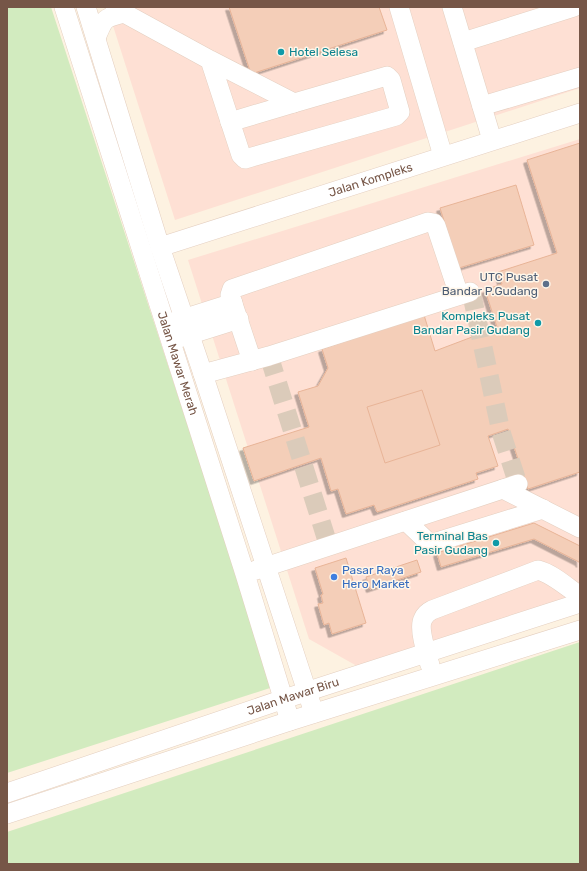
<svg xmlns="http://www.w3.org/2000/svg" width="587" height="871" viewBox="0 0 587 871" font-family="Rubik,sans-serif">
<style>
.commercial{fill:#fee0d4}
.green{fill:#d2ebbf}
.building{fill:#f4ceb8;stroke:#e8b497;filter:url(#shadow)}
.lines{fill:none;stroke-linecap:round;stroke-linejoin:round}
.minor-tunnel{stroke:#dbcbba;stroke-width:19;stroke-dasharray:19 10;stroke-linecap:butt}
.minor-casing{stroke:#e4cfc0;stroke-width:20}
.minor{stroke:#fff;stroke-width:19}
.culture-dot{fill:#0f9aa8;stroke:#fff6e9;stroke-width:1.5}
.service-dot{fill:#5c6f8a;stroke:#fff6e9;stroke-width:1.5}
.shop-dot{fill:#3f7fe0;stroke:#fff6e9;stroke-width:1.5}
.labels{text-anchor:middle;stroke-width:3;stroke-linejoin:round;paint-order:stroke}
.culture-label{font-size:12px;fill:#0d838f;stroke:#fff6e9;text-anchor:end}
.street-label{font-size:12px;fill:#765647;stroke:#fff6e9}
.service-label{font-size:12px;fill:#4e5e75;stroke:#fff6e9;text-anchor:end}
.shop-label{font-size:12px;fill:#366cbe;stroke:#fff6e9;text-anchor:start}
</style>
<defs>
<filter id="shadow"><feDropShadow dx="-3.5" dy="3.5" stdDeviation="0" flood-color="#0004"/></filter>
</defs>
<rect width="100%" height="100%" fill="#fdf2e1"/>
<path class="commercial" d="M107 7H580V88L175 220Z
M580 139V597L357 666 309 639 188 260Z"/>
<path class="green" d="M7 7H51L273 687 7 773Z
M580 642V864H7V832Z"/>
<path class="building" d="M229 7H379L387 30 251 74Z
M580 143V472L528 489 508 429 488 436 498 466 476 473 478 479 377 512 374 505 346 514 338 489 331 491 321 458 254 481 243 448 309 427 298 392 318 386 328 368 322 349 424 315 435 351 480 334 498 330 485 290 502 284 498 272 557 253 527 160Z
M516 185 534 245 459 268 440 208Z
M422 390 440 445 385 463 367 407Z
M534 523 580 546V564L579 562 534 539 441 567 437 553Z
M346 558 366 623 332 634 329 623 324 625 318 604 323 603 321 595 323 594 315 568Z
M417 560 421 572 370 589 366 577Z"/>
<g class="lines">
<path class="minor-tunnel" d="M471 291 501 432 518 484
M269 356 329 547"/>
<g class="minor-casing">
<g id="minor">
<path id="s1" d="M64 7 245 574 290 721"/>
<path d="M86 7 160 247 203 374 314 713"/>
<path d="M115 7 124 13 210 60 294 103 387 76 391 80 400 112 396 116 245 159 241 155 210 60"/>
<path d="M399 7 443 156"/>
<path d="M452 7 492 140"/>
<path d="M96 38C104 18 104 18 124 13"/>
<path d="M463 42 574 7"/>
<path d="M482 106 580 77"/>
<path d="M230 122 294 103"/>
<path id="s2" d="M160 247 580 113"/>
<path d="M173 322 233 303"/>
<path d="M179 338 239 319"/>
<path d="M252 361 230 295 232 289 428 222 434 223 436 226 459 295"/>
<path d="M203 374 269 356 470 292"/>
<path d="M503 489 580 528"/>
<path d="M406 521 430 544 543 509"/>
<path d="M256 570 518 484"/>
<path d="M430 665C427 655 418 628 423 619 425 614 428 612 432 610L538 570C553 574 567 587 580 596"/>
<path id="s3" d="M7 793 284 699 580 603"/>
<path d="M7 814 290 721 580 630"/>
</g>
</g>
<use href="#minor" class="minor"/>
</g>
<g class="culture-dot">
<circle cx="281" cy="52" r="4"/>
<circle cx="538" cy="323" r="4"/>
<circle cx="496" cy="543" r="4"/>
</g>
<circle class="service-dot" cx="546" cy="284" r="4"/>
<circle class="shop-dot" cx="334" cy="577" r="4"/>
<g class="labels">
<g class="culture-label">
<text x="289" y="56" text-anchor="start">Hotel Selesa</text>
<text x="530" y="320">Kompleks Pusat<tspan x="530" dy="14">Bandar Pasir Gudang</tspan></text>
<text x="488" y="540">Terminal Bas<tspan x="488" dy="14">Pasir Gudang</tspan></text>
</g>
<g class="street-label">
<text dy="4" stroke="none"><textPath href="#s2" startOffset="221">Jalan Kompleks</textPath></text>
<text dy="4" stroke="none"><textPath href="#s1" startOffset="374">Jalan Mawar Merah</textPath></text>
<text dy="4" stroke="none"><textPath href="#s3" startOffset="302">Jalan Mawar Biru</textPath></text>
</g>
<g class="service-label">
<text x="538" y="281">UTC Pusat<tspan x="538" dy="14">Bandar P.Gudang</tspan></text>
</g>
<g class="shop-label">
<text x="342" y="574">Pasar Raya<tspan x="342" dy="14">Hero Market</tspan></text>
</g>
</g>
<rect width="587" height="871" fill="none" stroke="#765647" stroke-width="16"/>
</svg>
